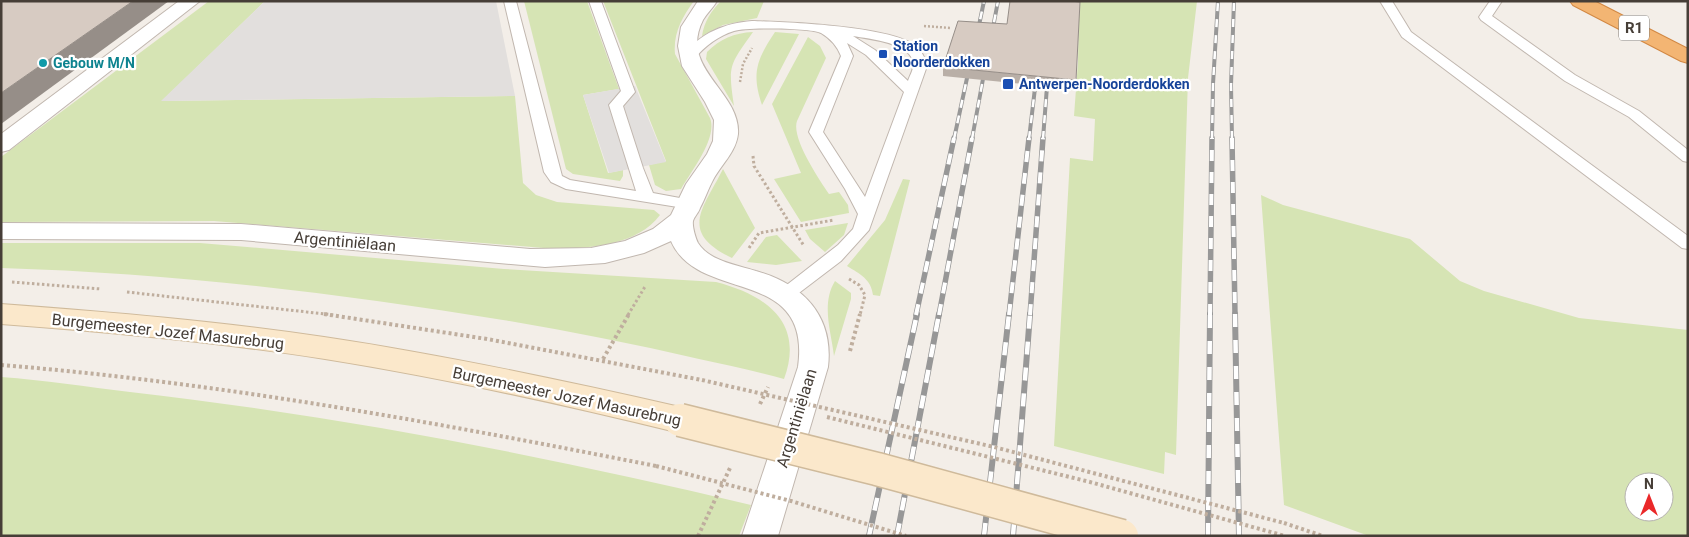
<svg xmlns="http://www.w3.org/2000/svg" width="1689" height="537" viewBox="0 0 1689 537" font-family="Roboto,sans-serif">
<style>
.green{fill:#d6e4b4;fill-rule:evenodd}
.parking{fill:#e2dfdd}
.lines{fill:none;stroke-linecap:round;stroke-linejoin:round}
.lane-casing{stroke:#c1b7af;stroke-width:2}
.street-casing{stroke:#c1b7af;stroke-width:2}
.secondary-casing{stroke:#cfba9b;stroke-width:2}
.highway-casing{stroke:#d28843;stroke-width:2}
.path-far2{stroke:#bfae9e;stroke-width:2.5;stroke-dasharray:2 2;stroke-linecap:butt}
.path-far1{stroke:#bfae9e;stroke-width:3;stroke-dasharray:2.5 2.5;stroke-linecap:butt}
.path{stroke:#bfae9e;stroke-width:4;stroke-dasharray:3 3;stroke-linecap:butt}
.lane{fill:#fff;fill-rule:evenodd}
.street{fill:#fff;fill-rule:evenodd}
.secondary{fill:#fbe8cb;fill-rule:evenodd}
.highway{fill:#f3b573;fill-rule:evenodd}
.rail-far2-casing{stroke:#979797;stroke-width:4}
.rail-far1-casing{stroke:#979797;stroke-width:5.5}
.rail-casing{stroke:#979797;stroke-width:6}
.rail-far2{stroke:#fff;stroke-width:2.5;stroke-dasharray:8;stroke-linecap:butt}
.rail-far1{stroke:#fff;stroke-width:4;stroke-dasharray:11;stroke-linecap:butt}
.rail{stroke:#fff;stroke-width:4.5;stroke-dasharray:13;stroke-linecap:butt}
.secondary-bridge-casing{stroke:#cfba9b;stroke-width:35;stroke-linecap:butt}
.path-bridge{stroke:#bfae9e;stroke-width:4;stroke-dasharray:3 3;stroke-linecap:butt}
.secondary-bridge{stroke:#fbe8cb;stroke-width:32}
.wall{fill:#b9afa7}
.shaded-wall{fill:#968e88}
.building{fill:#d7cbc2;stroke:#968e88}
.transit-dot{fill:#1a4fb4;stroke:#fff;stroke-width:2}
.culture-dot{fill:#0f9aa8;stroke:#fff;stroke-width:2}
.labels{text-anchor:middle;stroke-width:4.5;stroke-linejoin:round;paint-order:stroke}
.far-transit-label{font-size:14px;font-weight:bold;fill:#164399;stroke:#fff;text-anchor:start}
.far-culture-label{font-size:14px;font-weight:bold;fill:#0d838f;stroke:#fff;text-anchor:start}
.shield{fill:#fff;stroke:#7e7873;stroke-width:1}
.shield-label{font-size:15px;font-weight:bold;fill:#463e37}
.street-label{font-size:16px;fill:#463e37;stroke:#fff}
</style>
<rect width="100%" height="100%" fill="#f3eee8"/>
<path class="green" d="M209 1H265L162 101 515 96 523 183 536 195 557 202 654 210 660 215C638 245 591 248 556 249L214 221 1 222V157Z
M524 1H587L619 89 583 95 608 173 623 170V176L620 181 573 174 566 169Z
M603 1H694C682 17 673 34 675 54L710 118C718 138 691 171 681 189L666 191 655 185 649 165 666 161Z
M721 1H764L757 18 723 25 702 36C704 22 711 11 721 1Z
M1079 1H1197L1188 78 1176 455 1165 452 1164 474 1054 446 1070 158 1093 161 1095 119 1074 116 1078 62Z
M753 32C729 66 728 65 734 106L706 59 707 52C720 39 734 33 753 32Z
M775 32 799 34 762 105C751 73 757 59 775 32Z
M808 37 820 46 826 58 797 121C791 138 819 179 829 194L839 192 848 205 849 213 801 222 774 179 801 173 772 104Z
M723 169 755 228 732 258C678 232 703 209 723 169Z
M903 179 910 180 880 296 873 295C871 279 860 274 847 266L885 220Z
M1261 195 1283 205 1410 239 1460 281 1484 291 1579 318 1688 330V536H1369L1284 505ZM1634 482H1664V512H1634Z
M848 223 844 235 825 252 810 239 805 230Z
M777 235 802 261 776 265 747 262 766 237Z
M1 243H200L504 269 716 282C766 295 805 322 784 379 756 371 727 365 699 359 634 344 569 331 503 320 337 293 170 273 1 268Z
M835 281 851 293V299L834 356C831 331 821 304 835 281Z
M1 377C44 380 87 387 130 392 339 416 547 456 751 505L739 536H1Z"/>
<path class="parking" d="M265 1H496L515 96 161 101Z
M635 86 666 162 609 173 583 95Z"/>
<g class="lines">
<g class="lane-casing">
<path id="lane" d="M504 1H516L562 176 570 180 636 191 609 105 621 91 589 1H601L635 92 623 106 643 168 653 193 696 201 698 204 696 207 690 209 566 189 551 182 544 172Z
M1380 1H1392L1411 32 1688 236V249L1682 248 1402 37Z
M1490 1H1502L1492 16 1575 75 1639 111 1688 150V162L1683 161 1629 117 1565 81 1481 20 1479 17Z
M752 21C786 22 891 26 916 46 922 51 925 58 927 66L869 230 841 261 791 299 785 301 779 299 776 295 779 291 838 245 853 229 858 214 845 189 809 132 841 56C837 46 831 39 821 33 811 28 747 27 734 31 718 36 705 46 694 59H684L683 56C700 33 725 23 752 21ZM853 36C869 39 916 43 913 66 913 71 909 77 908 81L875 50ZM847 43 866 55 904 92 865 197 823 132 853 56Z"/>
</g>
<g class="street-casing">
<path id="street" d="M179 1H200L9 150 1 152V134Z
M698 1H717C713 8 707 13 703 20 678 69 741 91 738 134 736 152 721 165 713 180 708 189 705 199 700 208 699 212 694 217 693 221 692 227 696 239 698 243 709 261 737 265 756 271 803 284 834 316 828 367L778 536H742L798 367C812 265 698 304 671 241L644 253 605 263 545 267 241 240 1 239V223L241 224 530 249 591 248 625 241 653 229 671 215 686 184 707 154 713 141 714 120 705 102 682 66 678 46 681 27Z"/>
</g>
<g class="secondary-casing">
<path id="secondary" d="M1 304C109 312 217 321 324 337 444 355 562 380 680 407L692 411 696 420 692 429 680 433C562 404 444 378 325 359 217 342 109 332 1 324Z"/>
</g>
<g class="highway-casing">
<path id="highway" d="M1570 1H1594L1688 49V63L1681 61 1573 5Z"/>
</g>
<path class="path-far2" d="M924 26 951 28
M740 82 743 64 752 48"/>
<path class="path-far1" d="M753 156 754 166 804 246
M749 248 759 233 834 220
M849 279 859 285 865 295 860 315
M12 282 101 289
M127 292 334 315
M628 315 646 285"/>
<path class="path" d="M324 314 487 339 702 380
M850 351 860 314
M603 359 629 314
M1 365C223 383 438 423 656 466
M760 404 768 387
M1284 523 1323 536
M698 536 730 468"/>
<use href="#lane" class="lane"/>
<use href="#street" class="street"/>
<use href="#secondary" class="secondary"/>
<use href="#highway" class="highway"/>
<g class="rail-far2-casing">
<path id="rail-far2" d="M977 35 984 1
M991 38 998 1
M954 139 970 64
M972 139 985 68
M1029 139 1037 71
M1043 139 1048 73
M1212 139 1213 84 1218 1
M1232 139 1231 85 1234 1"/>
</g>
<g class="rail-far1-casing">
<path id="rail-far1" d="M1232 138 1235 315
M916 315 954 138
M939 315 972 138
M1009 315 1029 138
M1030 315 1043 138
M1210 315 1212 138"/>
</g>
<g class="rail-casing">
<path id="rail" d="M1235 314 1239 536
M869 536 917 314
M897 536 939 314
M984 536 1009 314
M1013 536 1030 314
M1208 536 1210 314"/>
</g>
<use href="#rail-far2" class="rail-far2"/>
<use href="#rail-far1" class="rail-far1"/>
<use href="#rail" class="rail"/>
<g class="secondary-bridge-casing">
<path id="secondary-bridge" d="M680 420 877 469 1122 536"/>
</g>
<path class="path-bridge" d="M702 380 994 447 1284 523
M827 417 1090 482 1285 536
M656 466 791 501 906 536"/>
<use href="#secondary-bridge" class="secondary-bridge"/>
</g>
<path class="wall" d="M943 67 1076 80 1075 89 943 76Z"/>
<path class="shaded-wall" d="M133 1H169L1 124V93Z"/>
<path class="building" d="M1 1H133L1 93Z
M1010 1H1070L1080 2 1076 80 943 67 958 21 1007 24Z"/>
<g class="transit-dot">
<rect x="878" y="49" width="10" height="10" rx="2.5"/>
<rect x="1002" y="78" width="12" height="12" rx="2.5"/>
</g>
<circle class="culture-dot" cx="43" cy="63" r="5"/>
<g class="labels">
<g class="far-transit-label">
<text x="893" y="51">Station<tspan x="893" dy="16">Noorderdokken</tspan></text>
<text x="1019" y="89">Antwerpen-Noorderdokken</text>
</g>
<g class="far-culture-label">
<text x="53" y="68">Gebouw M/N</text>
</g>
<rect class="shield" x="1619" y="15.5" width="30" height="25" rx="4"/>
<g class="shield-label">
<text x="1634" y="33">R1</text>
</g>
<g class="street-label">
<text transform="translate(345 241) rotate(5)" y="6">Argentiniëlaan</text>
<text transform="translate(168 331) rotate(6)" y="6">Burgemeester Jozef Masurebrug</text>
<text transform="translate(567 396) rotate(12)" y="6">Burgemeester Jozef Masurebrug</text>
<text transform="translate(796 418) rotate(-73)" y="6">Argentiniëlaan</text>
</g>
</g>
<rect width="1689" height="537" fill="none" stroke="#463e37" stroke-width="5"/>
<g transform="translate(1649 497)"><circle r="24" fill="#ffffff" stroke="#b5b2af"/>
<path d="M0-4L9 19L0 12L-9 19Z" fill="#ea2829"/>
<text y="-8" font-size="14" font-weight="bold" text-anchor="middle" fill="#463e37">N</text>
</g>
</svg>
